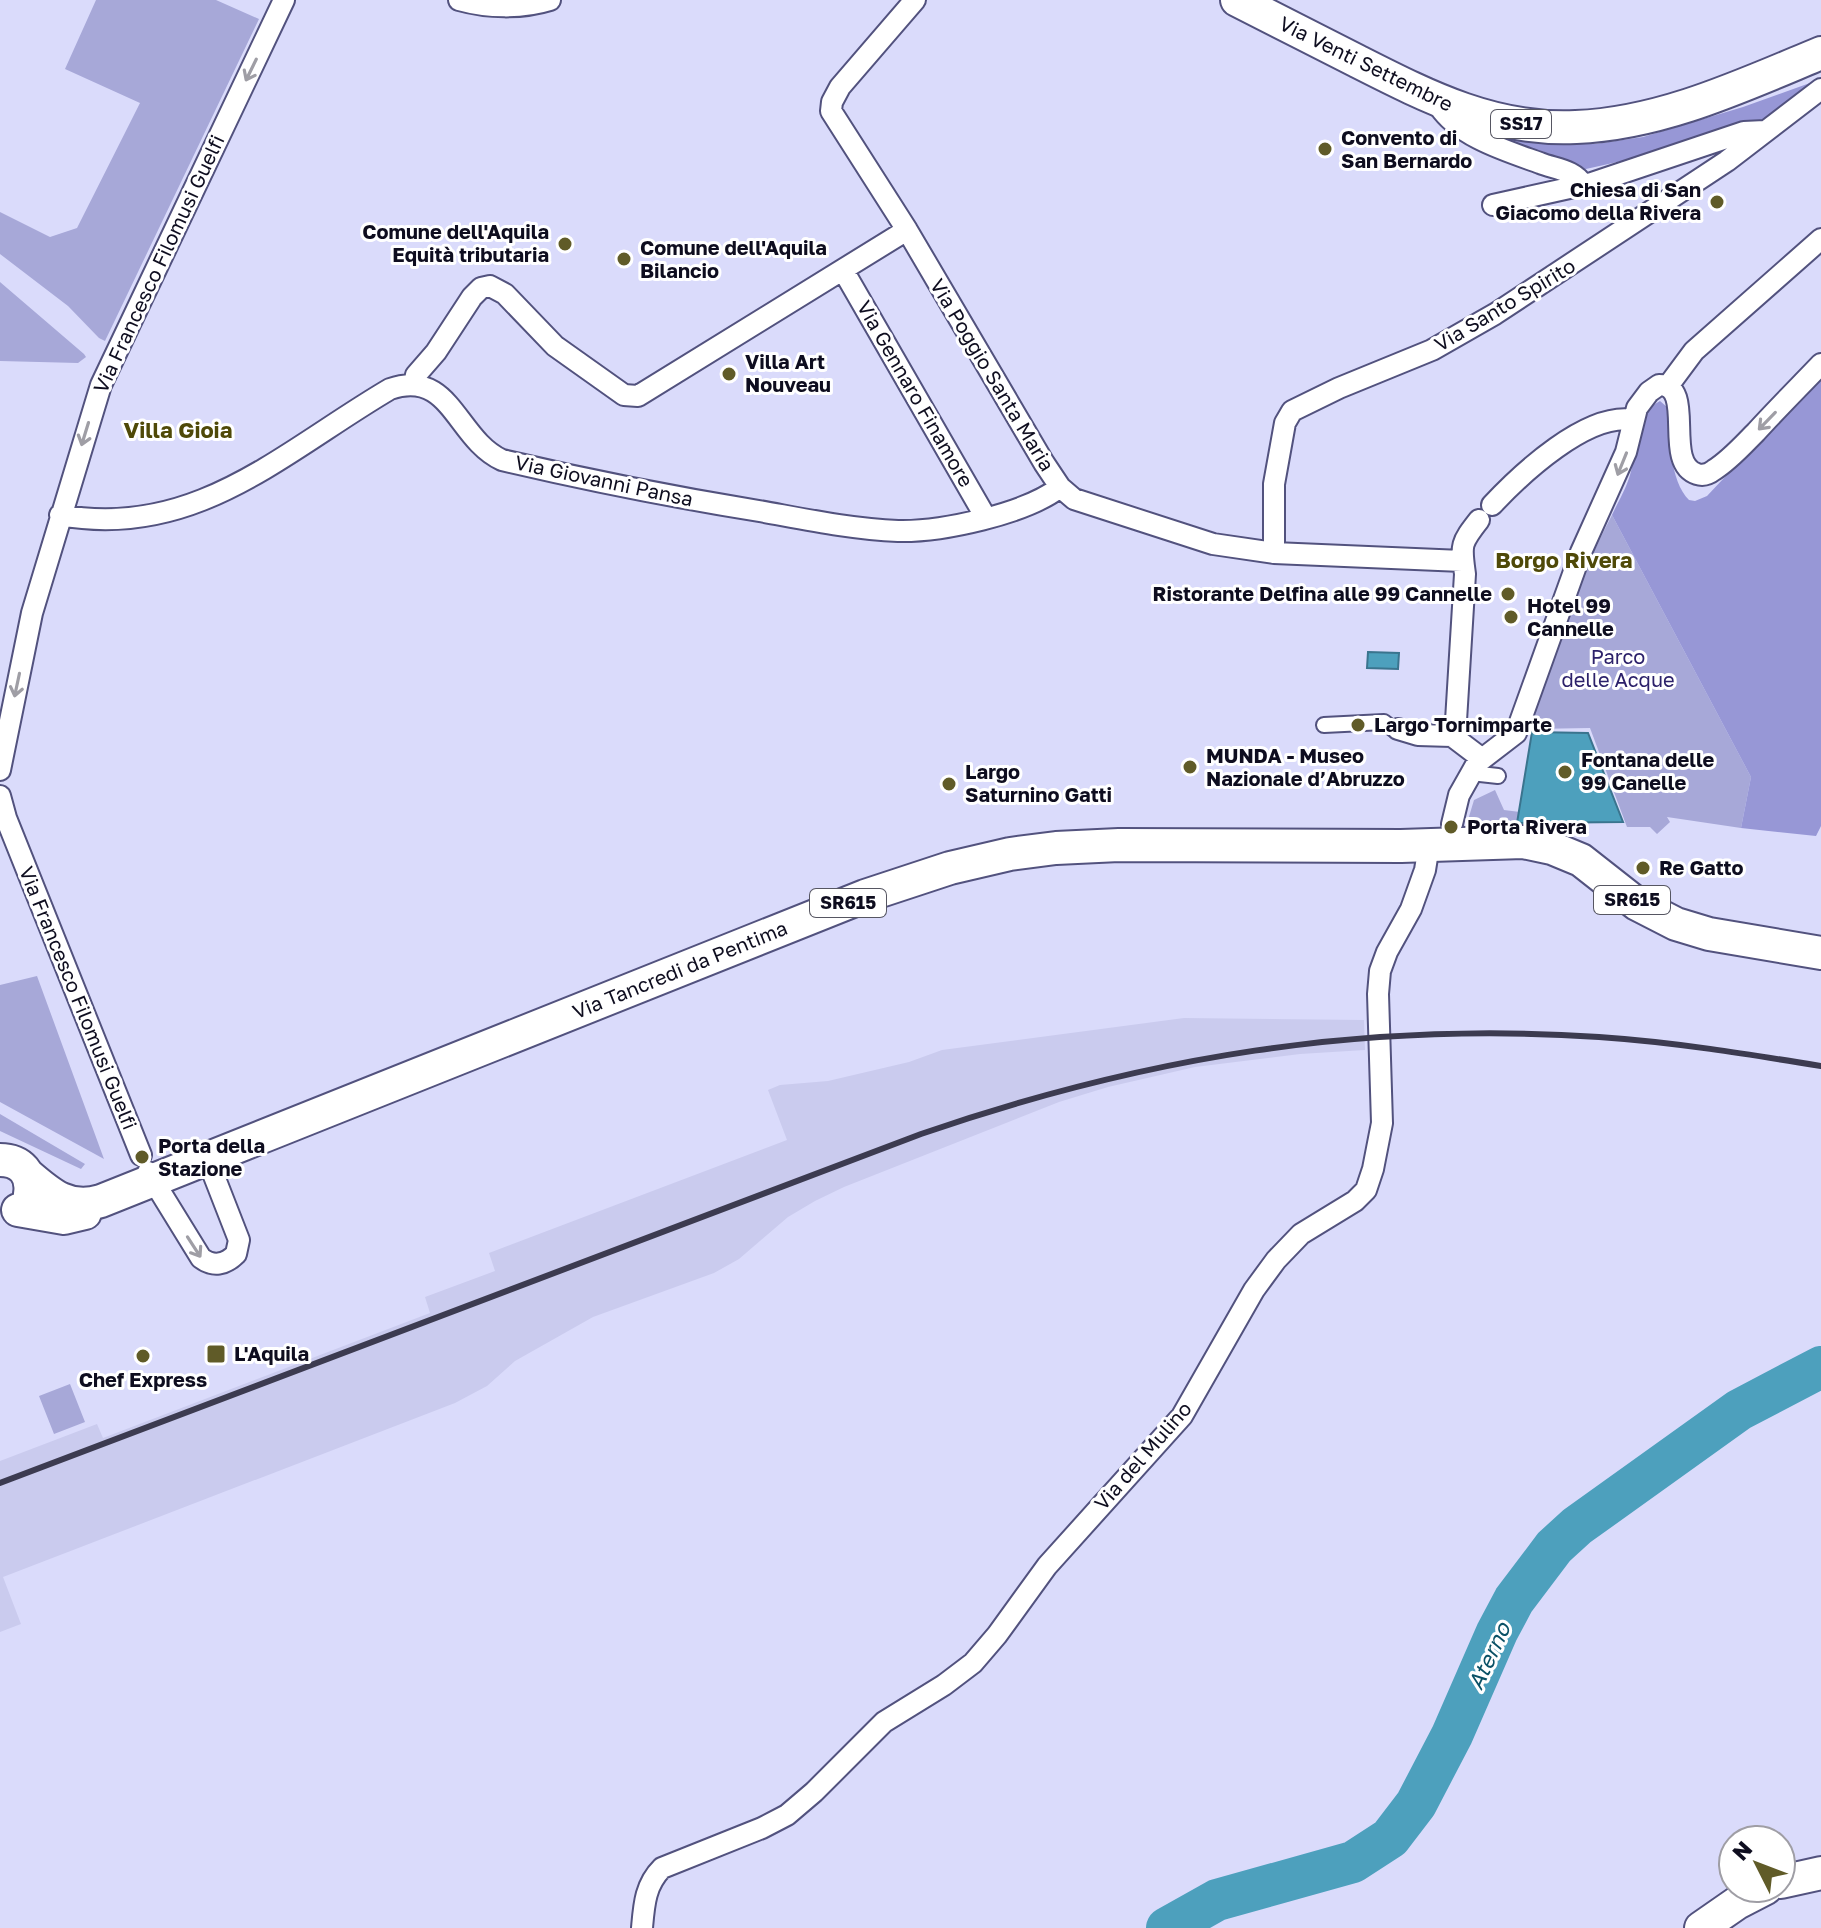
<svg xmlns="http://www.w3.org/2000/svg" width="1821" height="1928" viewBox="0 0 1821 1928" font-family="'Golos Text',sans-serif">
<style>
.built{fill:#cacbee}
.green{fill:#a7a8d8}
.forest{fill:#9797d6}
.water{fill:#4da0bd;stroke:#3a748e;stroke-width:2}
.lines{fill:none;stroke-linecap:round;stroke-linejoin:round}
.river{stroke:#4da0bd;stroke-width:42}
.pedestrian-casing{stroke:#52527e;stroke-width:18}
.minor-casing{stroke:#52527e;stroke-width:24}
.primary-casing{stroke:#52527e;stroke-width:36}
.pedestrian{stroke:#fff;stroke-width:14}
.minor{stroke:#fff;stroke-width:20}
.primary{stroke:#fff;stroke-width:32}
.rail{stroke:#3c3b50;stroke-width:6}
.oneway{stroke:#9f9ea5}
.poi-dot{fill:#605b28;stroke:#fff;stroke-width:3}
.labels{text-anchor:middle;stroke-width:6;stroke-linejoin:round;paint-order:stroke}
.shield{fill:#fff;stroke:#565662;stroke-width:2}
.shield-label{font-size:18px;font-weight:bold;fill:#0e0d1f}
.street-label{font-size:20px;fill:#0e0d1f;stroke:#fff}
.poi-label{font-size:20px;font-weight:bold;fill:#0e0d1f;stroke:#fff;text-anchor:start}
.park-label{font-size:20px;fill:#2c216a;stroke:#fff}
.neighbourhood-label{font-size:22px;font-weight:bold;fill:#4f4908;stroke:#fff}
.water-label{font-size:22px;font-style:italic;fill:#0a5166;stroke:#fff}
</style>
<rect width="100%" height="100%" fill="#dadbfb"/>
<path class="built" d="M1184 1018 1364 1020 1365 1050 1300 1054 1195 1067 1108 1087 1059 1102 844 1187 815 1201 788 1217 739 1259 714 1273 593 1317 515 1361 487 1386 455 1403 3 1577 21 1624 0 1632V1461L97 1424 103 1438 430 1313 425 1297 495 1271 489 1253 787 1140 768 1090 780 1085 828 1081 909 1062 942 1050Z"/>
<path class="green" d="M96 0H216L259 19 105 341 99 338 68 306 0 254V212L50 237 77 228 140 103 65 69Z
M0 282 84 354 86 357 78 363 0 361Z
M1612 515 1751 777 1741 828 1667 817 1670 822 1657 834 1650 827H1627L1590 728 1532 729C1536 704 1544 681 1552 658 1569 609 1588 561 1612 515Z
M1495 790 1504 810 1520 812 1515 829 1465 830 1474 800Z
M37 976 104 1159 0 1102V985Z
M0 1114 85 1164 81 1169 0 1131Z
M70 1384 85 1422 54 1434 39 1396Z"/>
<path class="forest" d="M1821 79 1780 119 1662 152 1577 171 1474 130 1508 137 1595 144 1643 137 1743 107Z
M1821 375V826L1816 836 1741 828 1751 777 1612 515C1618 502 1626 489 1630 475 1637 453 1636 413 1660 401L1667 407C1668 432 1670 482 1689 500L1695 501 1707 496Z"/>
<path class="water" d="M1368 652 1399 653 1398 669 1367 668Z
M1532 732 1588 733 1623 822 1517 823Z"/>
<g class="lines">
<path class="river" d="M1167 1928 1217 1900 1353 1862 1390 1838 1416 1804 1452 1735 1497 1632 1514 1600 1554 1547 1577 1526 1739 1410 1821 1367"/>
<g class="pedestrian-casing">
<path id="pedestrian" d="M1324 725 1384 722 1393 729H1398
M1471 773 1498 776"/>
</g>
<g class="minor-casing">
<path id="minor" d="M459 0C488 8 521 9 550 0
M915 0 840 87 832 102 831 111 907 230 1044 463 1060 487 1074 499 1213 544 1274 553 1462 561
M1439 106C1459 137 1507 151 1540 163 1555 169 1575 170 1583 185
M1493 205 1592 183 1744 132 1765 131
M843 270 986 518
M414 384 416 375 436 352 472 297 481 288 490 286 505 294 555 346 624 395 638 396 907 230
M1668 386 1694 351 1821 239
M1492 505C1521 474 1587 412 1633 420
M60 515C195 540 284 451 390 389 451 368 456 439 502 460 587 480 673 497 759 511 804 519 851 529 898 531 941 532 1026 514 1060 487
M1274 553V484L1285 423 1292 411 1339 388 1432 350 1495 314 1727 161 1821 89
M1398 729 1418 735 1452 736 1481 758
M1455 737 1465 574C1461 545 1460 544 1479 520
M0 770 32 613 101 385 284 0
M0 796 6 818 141 1155
M1452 824 1459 795 1477 763 1516 733 1581 552 1626 452 1637 408 1649 392 1659 385C1697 385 1662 463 1697 474 1703 476 1709 474 1714 470 1730 460 1743 445 1756 432 1777 409 1799 387 1821 364
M148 1172 201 1258C213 1267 225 1265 236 1254L239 1240 207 1158
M642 1928C644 1905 645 1885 662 1868L762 1828 787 1815 814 1792 884 1722 944 1685 973 1663 997 1635 1047 1566 1182 1416 1254 1290 1276 1260 1301 1234 1355 1201 1366 1190 1373 1169 1382 1123 1378 994 1380 971 1387 952 1411 909 1425 870 1429 845"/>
</g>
<g class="primary-casing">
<path id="primary" d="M1237 0C1277 20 1317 41 1357 61 1428 97 1494 131 1576 127 1661 124 1744 85 1821 53
M0 1160C21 1160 33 1174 30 1194
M27 1174C50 1194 69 1211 101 1201L865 896 950 868 1010 854 1056 848 1119 845 1401 846 1523 842 1552 848 1581 860 1637 904 1676 924 1709 934 1821 953
M18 1210 64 1218 85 1213
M1781 1882 1821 1873
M1701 1928 1737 1903 1766 1888"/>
</g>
<use href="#pedestrian" class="pedestrian"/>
<use href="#minor" class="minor"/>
<use href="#primary" class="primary"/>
<path class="rail" d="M0 1483 921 1134C1144 1057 1362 1021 1599 1037 1673 1042 1747 1054 1821 1066"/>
</g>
<defs><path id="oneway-shaft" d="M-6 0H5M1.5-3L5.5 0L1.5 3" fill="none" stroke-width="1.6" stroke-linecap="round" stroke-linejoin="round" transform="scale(2)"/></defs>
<g class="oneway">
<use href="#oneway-shaft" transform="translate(251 70) rotate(116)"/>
<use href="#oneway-shaft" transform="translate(1767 421) rotate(134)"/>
<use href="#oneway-shaft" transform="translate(85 434) rotate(107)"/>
<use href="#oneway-shaft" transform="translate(1622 464) rotate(112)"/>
<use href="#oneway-shaft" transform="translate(17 685) rotate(102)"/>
<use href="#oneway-shaft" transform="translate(194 1247) rotate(57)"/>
</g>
<g class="poi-dot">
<circle cx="1325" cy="149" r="8"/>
<circle cx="1717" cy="202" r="8"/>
<circle cx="565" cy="244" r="8"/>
<circle cx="624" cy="259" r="8"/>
<circle cx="729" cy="374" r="8"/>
<circle cx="1508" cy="594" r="8"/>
<circle cx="1511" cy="617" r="8"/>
<circle cx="1358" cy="725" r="8"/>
<circle cx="1190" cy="767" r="8"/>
<circle cx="1565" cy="772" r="8"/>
<circle cx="949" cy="784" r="8"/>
<circle cx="1451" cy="827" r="8"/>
<circle cx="1643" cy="868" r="8"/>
<circle cx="142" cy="1157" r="8"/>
<rect x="206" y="1344" width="20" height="20" rx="4"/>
<circle cx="143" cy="1356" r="8"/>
</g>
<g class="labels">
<g class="shield">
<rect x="1491" y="110" width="60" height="28" rx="6"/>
<rect x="1594" y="886" width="76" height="28" rx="6"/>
<rect x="810" y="889" width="76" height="28" rx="6"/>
</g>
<g class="shield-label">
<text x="1521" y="130">SS17</text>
<text x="1632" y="906">SR615</text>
<text x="848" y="909">SR615</text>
</g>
<g class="street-label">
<text transform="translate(1366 64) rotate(26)" y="7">Via Venti Settembre</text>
<text transform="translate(159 264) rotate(-65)" y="7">Via Francesco Filomusi Guelfi</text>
<text transform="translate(1505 305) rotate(-31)" y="7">Via Santo Spirito</text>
<text transform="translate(992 375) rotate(59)" y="7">Via Poggio Santa Maria</text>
<text transform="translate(915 394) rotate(60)" y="7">Via Gennaro Finamore</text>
<text transform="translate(604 481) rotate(12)" y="7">Via Giovanni Pansa</text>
<text transform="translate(680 970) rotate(-22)" y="7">Via Tancredi da Pentima</text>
<text transform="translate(78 998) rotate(68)" y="7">Via Francesco Filomusi Guelfi</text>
<text transform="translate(1143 1456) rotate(-49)" y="7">Via del Mulino</text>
</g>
<g class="poi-label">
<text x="1341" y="145">Convento di<tspan x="1341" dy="23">San Bernardo</tspan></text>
<text x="1701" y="197" text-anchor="end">Chiesa di San<tspan x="1701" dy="23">Giacomo della Rivera</tspan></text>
<text x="549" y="239" text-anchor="end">Comune dell'Aquila<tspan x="549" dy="23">Equità tributaria</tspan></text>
<text x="640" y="255">Comune dell'Aquila<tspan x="640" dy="23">Bilancio</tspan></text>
<text x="745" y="369">Villa Art<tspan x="745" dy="23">Nouveau</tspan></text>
<text x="1492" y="601" text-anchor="end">Ristorante Delfina alle 99 Cannelle</text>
<text x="1527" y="613">Hotel 99<tspan x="1527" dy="23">Cannelle</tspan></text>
<text x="1374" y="732">Largo Tornimparte</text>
<text x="1206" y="763">MUNDA - Museo<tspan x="1206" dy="23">Nazionale d’Abruzzo</tspan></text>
<text x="1581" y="767">Fontana delle<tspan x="1581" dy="23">99 Canelle</tspan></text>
<text x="965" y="779">Largo<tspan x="965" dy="23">Saturnino Gatti</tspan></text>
<text x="1467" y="834">Porta Rivera</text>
<text x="1659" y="875">Re Gatto</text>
<text x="158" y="1153">Porta della<tspan x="158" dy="23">Stazione</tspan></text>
<text x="234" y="1361">L'Aquila</text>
<text x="143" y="1387" text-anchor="middle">Chef Express</text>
</g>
<g class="park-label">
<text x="1618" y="664">Parco<tspan x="1618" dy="23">delle Acque</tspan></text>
</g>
<g class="neighbourhood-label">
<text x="178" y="438">Villa Gioia</text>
<text x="1564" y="568">Borgo Rivera</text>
</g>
<g class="water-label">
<text transform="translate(1489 1656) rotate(-65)" y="8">Aterno</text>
</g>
</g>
<g transform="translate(1757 1864) rotate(312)"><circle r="38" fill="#ffffff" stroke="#9f9ea5" stroke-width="2"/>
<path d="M0-6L14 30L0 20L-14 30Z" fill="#605b28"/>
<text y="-12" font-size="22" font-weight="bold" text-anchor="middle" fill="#0e0d1f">N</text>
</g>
</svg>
